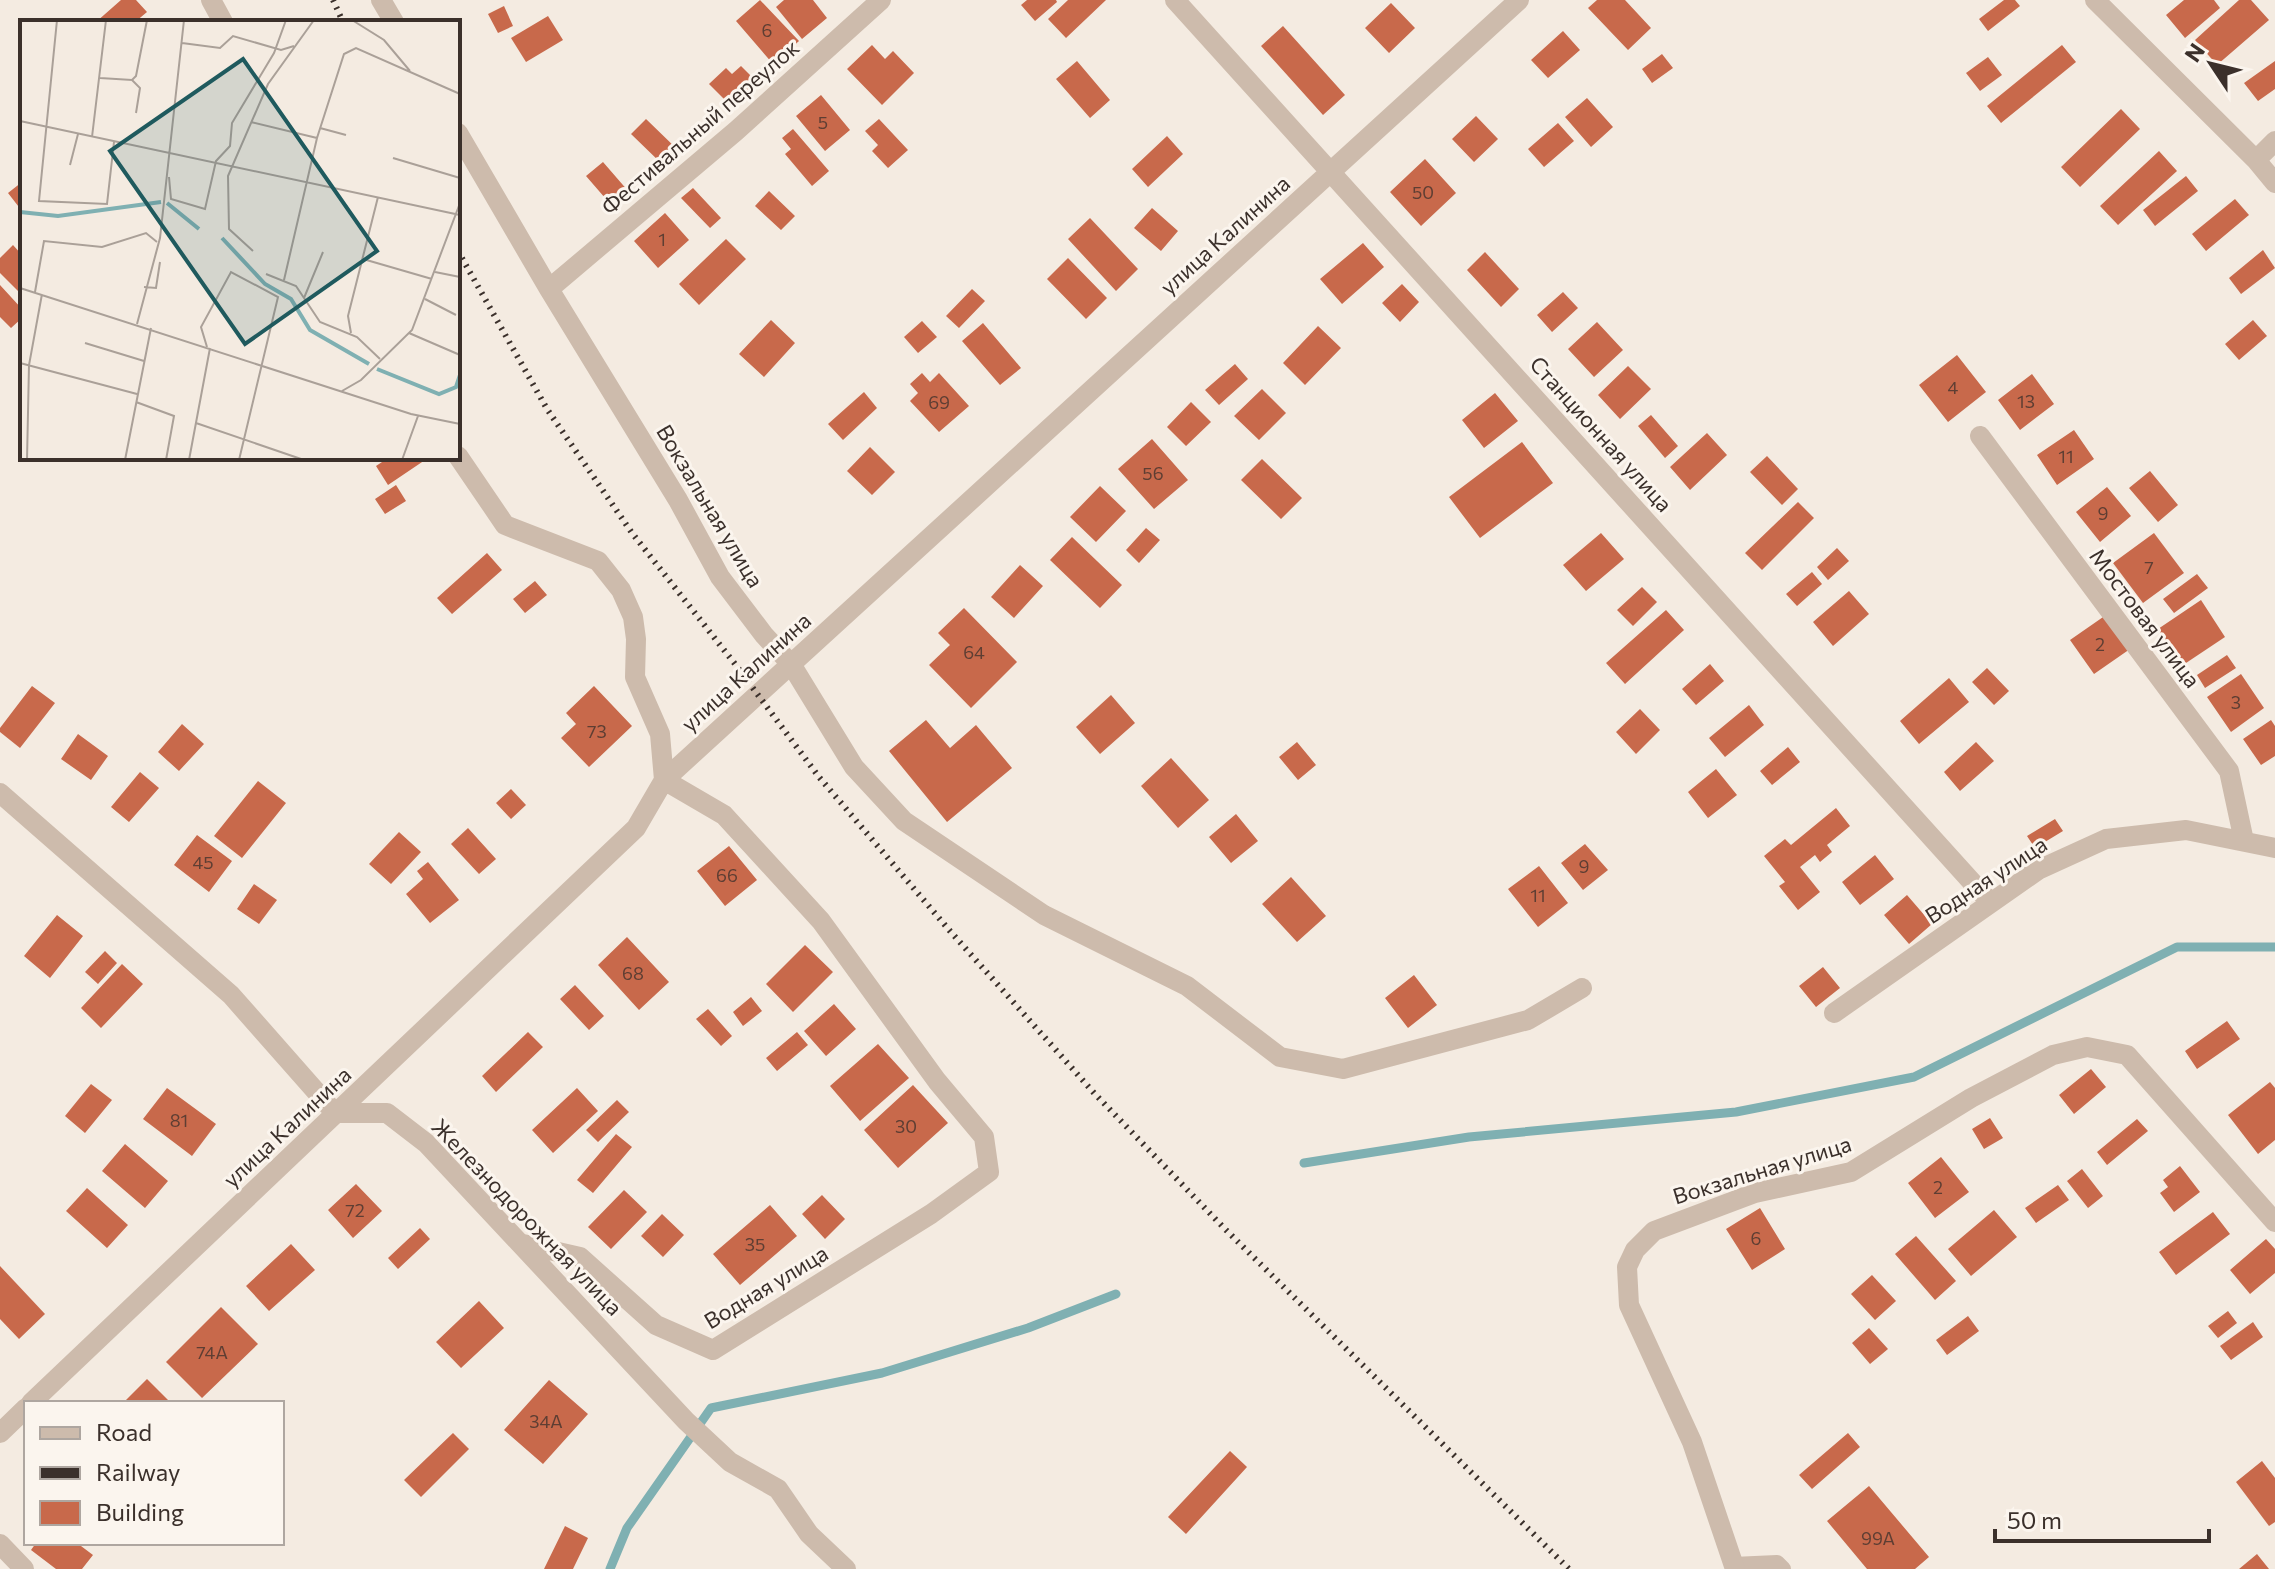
<svg xmlns="http://www.w3.org/2000/svg" width="2275" height="1569" viewBox="0 0 2275 1569" font-family="Commissioner,sans-serif">
<style>
.lines{fill:none;stroke-linecap:round;stroke-linejoin:round}
.stream{stroke:#7fb0b2;stroke-width:9}
.building{fill:#c8694b}
.lane{stroke:#cdbbac;stroke-width:16}
.street{stroke:#cdbbac;stroke-width:20}
.rail{stroke:#3b302b;stroke-width:6;stroke-dasharray:2 6;stroke-linecap:butt}
.labels{text-anchor:middle;stroke-width:6;stroke-linejoin:round;paint-order:stroke}
.number-label{font-size:18px;fill:#5e3e33}
.street-label{font-size:22px;fill:#3b302b;stroke:#fbf5ee}
.inset-river{fill:none;stroke:#7fb0b2;stroke-width:4}
.inset-road{fill:none;stroke:#aaa098;stroke-width:2}
.view{fill:#1f5a5e;fill-opacity:0.15;stroke:#1f5a5e;stroke-width:4}
.inset-edge{fill:none;stroke:#3b302b;stroke-width:4}
</style>
<rect width="100%" height="100%" fill="#f4ebe1"/>
<g class="lines">
<path class="stream" d="M1304 1163 1469 1137 1736 1112 1914 1077 2177 947H2275
M610 1569 627 1528 711 1408 882 1373 1028 1328 1116 1294"/>
</g>
<path class="building" d="M121 0H136L147 12 135 22H96Z
M760 0 799 41 773 64 736 21Z
M784 0H813L827 18 802 39 776 7Z
M1027 0H1056L1057 2 1035 21 1021 5Z
M1068 0H1106L1066 38 1048 19Z
M1597 0H1625L1651 28 1628 50 1588 8Z
M2004 0H2015L2020 6 1988 31 1979 19Z
M2184 0H2214L2220 8 2185 38 2166 15Z
M2239 0H2251L2269 20 2217 65 2195 40Z
M1391 3 1415 28 1389 53 1365 28Z
M504 6 513 26 498 33 488 14Z
M548 16 563 40 526 62 511 38Z
M1283 26 1345 95 1323 115 1261 46Z
M1563 31 1580 50 1548 78 1531 60Z
M872 45 885 59 893 51 914 73 882 105 847 69Z
M2062 45 2076 62 2001 123 1987 106Z
M1662 54 1673 68 1652 83 1642 69Z
M1988 57 2002 75 1980 91 1966 73Z
M1077 61 1110 100 1090 118 1056 79Z
M2275 61V89L2258 101 2244 83Z
M741 66 757 82 732 107 709 84 726 68 732 74Z
M821 95 850 130 825 151 796 116Z
M1587 98 1613 127 1591 147 1565 117Z
M2121 109 2140 129 2080 187 2061 167Z
M1476 116 1498 139 1474 162 1452 139Z
M646 119 678 150 663 165 631 134Z
M879 119 908 150 888 168 872 151 878 145 865 131Z
M1558 123 1574 141 1544 167 1528 149Z
M793 129 829 171 812 186 785 154 791 149 782 138Z
M1167 136 1183 154 1148 187 1132 169Z
M2159 151 2177 171 2118 225 2100 206Z
M1425 159 1456 193 1421 226 1390 192Z
M603 162 629 192 612 206 586 176Z
M2186 176 2198 191 2155 226 2143 210Z
M22 182V211L8 193Z
M693 188 721 218 710 228 681 198Z
M769 191 795 216 781 230 755 206Z
M2235 199 2249 215 2206 251 2192 234Z
M1152 208 1178 231 1161 251 1134 228Z
M665 213 689 240 658 268 634 241Z
M1090 218 1138 269 1116 291 1068 239Z
M726 239 746 259 699 305 679 284Z
M1363 243 1384 267 1342 304 1320 279Z
M13 245 22 255V291L20 293 0 273V258Z
M2263 250 2275 268 2241 294 2229 278Z
M1485 252 1519 289 1501 307 1467 270Z
M1068 258 1107 298 1086 319 1047 279Z
M1402 284 1419 302 1400 322 1382 303Z
M0 285 22 309V318L11 328 0 317Z
M972 289 985 301 959 328 946 316Z
M1563 292 1578 308 1552 332 1537 315Z
M771 320 795 343 764 377 739 354Z
M2253 320 2267 336 2239 360 2225 344Z
M922 321 937 337 918 353 904 337Z
M1597 322 1623 350 1594 377 1568 349Z
M983 323 1021 368 1000 385 962 341Z
M1318 326 1341 348 1305 385 1283 363Z
M1957 355 1986 392 1948 422 1919 385Z
M1235 364 1248 379 1219 405 1205 390Z
M1628 366 1651 389 1620 419 1598 395Z
M922 373 930 382 939 373 969 406 939 432 910 401 918 393 910 384Z
M2032 374 2054 404 2020 430 1998 400Z
M1262 389 1286 413 1259 440 1234 416Z
M864 392 877 408 843 440 828 424Z
M1495 393 1518 421 1484 448 1462 420Z
M1191 402 1211 422 1186 446 1167 427Z
M1651 415 1678 446 1665 458 1638 426Z
M2074 430 2094 459 2057 485 2037 455Z
M1707 433 1727 455 1690 490 1670 467Z
M1152 439 1188 480 1154 509 1118 469Z
M1522 442 1553 483 1480 538 1449 497Z
M870 447 895 472 872 495 847 471Z
M1767 456 1798 489 1782 505 1750 472Z
M388 458H428L388 485 376 466Z
M1262 459 1302 498 1281 519 1241 480Z
M2150 471 2178 505 2158 522 2129 488Z
M396 485 406 501 385 514 375 499Z
M1100 486 1126 511 1096 542 1070 517Z
M2107 487 2131 516 2100 542 2076 512Z
M1798 502 1814 518 1762 570 1745 553Z
M1146 528 1160 540 1139 563 1126 550Z
M1601 533 1624 559 1586 591 1563 565Z
M2154 533 2184 573 2143 603 2113 563Z
M1072 537 1122 585 1100 608 1050 560Z
M1837 548 1849 561 1828 580 1817 567Z
M487 553 502 570 452 614 437 598Z
M1020 565 1043 586 1014 618 991 597Z
M1812 572 1822 584 1797 606 1786 594Z
M2197 574 2208 588 2174 613 2163 599Z
M535 581 547 595 525 613 513 599Z
M1642 587 1657 602 1633 626 1617 610Z
M1849 591 1869 614 1833 646 1813 622Z
M2201 600 2225 637 2183 665 2158 629Z
M964 608 1017 662 971 708 929 665 950 645 938 633Z
M1666 610 1684 630 1625 684 1606 663Z
M2106 615 2130 649 2094 674 2070 640Z
M2227 655 2236 668 2205 688 2197 675Z
M1710 664 1724 681 1696 705 1682 689Z
M1987 668 2009 691 1994 705 1972 682Z
M2241 674 2264 708 2231 732 2207 697Z
M1949 678 1969 702 1919 744 1900 721Z
M32 686 55 703 20 748 0 732V728Z
M594 686 632 726 589 767 561 738 576 724 566 713Z
M1111 695 1135 723 1100 754 1076 727Z
M1749 705 1764 725 1725 757 1709 738Z
M1640 709 1660 730 1636 754 1616 732Z
M926 720 950 748 976 725 1012 768 947 822 889 751Z
M2271 720 2275 726V756L2261 765 2243 739Z
M182 724 204 744 179 771 158 752Z
M78 734 108 756 91 780 61 759Z
M1297 742 1316 765 1298 780 1279 757Z
M1976 742 1994 761 1960 791 1944 772Z
M1788 747 1800 762 1772 785 1760 771Z
M1171 758 1209 800 1178 828 1141 786Z
M1716 769 1737 795 1708 818 1688 792Z
M140 772 159 788 129 822 111 807Z
M258 781 286 803 242 858 214 836Z
M511 789 526 805 511 819 496 803Z
M1836 808 1850 826 1827 845 1832 852 1820 862 1815 855 1800 867 1820 892 1798 910 1779 886 1785 882 1764 856 1785 839 1791 845Z
M1236 814 1258 841 1231 863 1209 837Z
M2055 819 2063 831 2035 848 2027 836Z
M468 828 496 859 479 874 451 844Z
M399 832 421 852 391 884 369 864Z
M197 835 232 861 209 892 174 865Z
M1585 844 1608 870 1583 890 1561 863Z
M729 846 757 880 725 906 697 871Z
M1875 855 1894 879 1860 905 1842 882Z
M428 862 459 900 430 923 406 894 423 879 417 871Z
M1539 866 1568 903 1538 927 1508 889Z
M1291 877 1326 916 1297 942 1262 904Z
M254 884 277 900 259 924 237 909Z
M1907 895 1932 924 1909 944 1884 915Z
M57 915 83 936 50 978 24 956Z
M627 937 669 982 639 1010 598 965Z
M805 945 833 972 793 1012 766 984Z
M105 951 117 963 98 984 85 972Z
M122 964 143 984 101 1028 81 1008Z
M1823 967 1840 988 1816 1007 1799 986Z
M1414 975 1437 1005 1408 1028 1385 998Z
M575 985 604 1016 589 1030 560 999Z
M751 997 762 1011 743 1026 733 1012Z
M834 1004 856 1029 826 1056 804 1031Z
M708 1009 732 1036 721 1046 696 1019Z
M2227 1021 2240 1039 2197 1069 2185 1051Z
M528 1032 543 1047 496 1092 482 1076Z
M797 1032 808 1045 777 1071 766 1058Z
M878 1044 909 1078 860 1121 830 1086Z
M2091 1069 2106 1087 2074 1114 2059 1095Z
M2270 1082 2275 1088V1140L2258 1154 2228 1115Z
M91 1084 112 1100 85 1133 65 1116Z
M913 1085 948 1123 898 1168 864 1130Z
M167 1088 216 1124 192 1156 143 1119Z
M577 1088 598 1111 553 1153 532 1130Z
M617 1100 629 1112 598 1142 586 1130Z
M1990 1118 2003 1138 1984 1149 1972 1129Z
M2137 1119 2148 1131 2107 1165 2097 1152Z
M616 1134 632 1147 593 1193 577 1180Z
M125 1144 168 1181 145 1208 102 1171Z
M1941 1157 1969 1192 1935 1218 1908 1183Z
M2180 1166 2200 1192 2174 1212 2160 1193 2168 1187 2163 1180Z
M2082 1169 2103 1196 2088 1208 2067 1181Z
M356 1184 382 1211 353 1238 328 1210Z
M2058 1185 2069 1200 2036 1223 2025 1208Z
M87 1188 128 1225 107 1248 66 1211Z
M624 1190 647 1212 611 1249 588 1227Z
M822 1195 845 1219 825 1239 802 1214Z
M770 1205 797 1236 740 1285 713 1254Z
M1760 1208 1785 1249 1752 1270 1726 1229Z
M1994 1210 2017 1237 1971 1276 1948 1249Z
M2213 1212 2230 1234 2176 1275 2159 1252Z
M662 1214 684 1235 663 1257 641 1236Z
M420 1228 430 1239 398 1269 388 1258Z
M1916 1236 1956 1281 1935 1300 1895 1254Z
M2266 1239 2275 1249V1273L2250 1294 2230 1270Z
M291 1244 315 1270 269 1311 246 1286Z
M0 1266 45 1314 19 1339 0 1319Z
M1872 1275 1896 1301 1875 1320 1851 1294Z
M479 1301 504 1328 461 1368 436 1342Z
M221 1307 258 1344 202 1398 166 1362Z
M2228 1311 2237 1323 2218 1338 2208 1326Z
M1968 1316 1979 1331 1947 1355 1936 1340Z
M2253 1322 2263 1337 2231 1360 2220 1346Z
M1869 1328 1888 1349 1870 1364 1852 1343Z
M147 1379 171 1403H123Z
M549 1380 588 1414 543 1464 504 1430Z
M453 1433 469 1449 421 1497 404 1480Z
M1848 1433 1860 1447 1812 1489 1799 1475Z
M1230 1451 1247 1467 1186 1534 1168 1517Z
M2262 1461 2275 1478V1522L2269 1526 2236 1482Z
M1869 1486 1929 1557 1915 1569H1867L1827 1521Z
M565 1526 588 1538 573 1569H544Z
M36 1543H77L93 1555 82 1569H56L31 1550Z
M2257 1554 2269 1569H2239Z"/>
<g class="lines">
<path class="lane" d="M1733 1565 1777 1563 1783 1569"/>
<path class="street" d="M211 0 223 22
M381 0 394 22
M1175 0 1990 902
M2095 0 2256 160 2275 183
M458 133 549 289 678 500 720 577 764 635 791 664 854 767 904 821 1044 915 1187 986 1280 1057 1343 1069 1528 1020 1582 988
M2256 160 2275 141
M549 289 736 131 881 0
M1980 436 2229 771 2244 841
M458 456 505 525 598 561 621 590 633 617 636 639 635 677 660 734 664 780 724 815 821 921 937 1081 984 1137 989 1172 931 1214 713 1350 656 1325 580 1257 523 1244
M0 793 231 995 335 1113H387L426 1143 686 1421 730 1462 778 1489 809 1534 846 1569
M1834 1013 2038 870 2106 839 2186 830 2275 848
M31 1403 636 828 664 780 1519 0
M0 1433 26 1408
M0 1544 24 1569
M1735 1569 1692 1442 1629 1305 1627 1267 1635 1250 1654 1231 1755 1193 1851 1172 1971 1098 2053 1055 2087 1047 2127 1055 2275 1222"/>
<path class="rail" d="M333 0 343 22
M458 251 547 409 632 533 735 664 819 777 950 931 1095 1094 1225 1229 1569 1569"/>
</g>
<g class="labels">
<g class="number-label">
<text x="767" y="37">6</text>
<text x="823" y="129">5</text>
<text x="1423" y="199">50</text>
<text x="662" y="246">1</text>
<text x="1953" y="394">4</text>
<text x="2026" y="408">13</text>
<text x="939" y="409">69</text>
<text x="2066" y="463">11</text>
<text x="1153" y="480">56</text>
<text x="2103" y="520">9</text>
<text x="2149" y="574">7</text>
<text x="2100" y="651">2</text>
<text x="974" y="659">64</text>
<text x="2236" y="709">3</text>
<text x="597" y="738">73</text>
<text x="203" y="869">45</text>
<text x="1584" y="873">9</text>
<text x="727" y="882">66</text>
<text x="1538" y="902">11</text>
<text x="633" y="980">68</text>
<text x="179" y="1127">81</text>
<text x="906" y="1133">30</text>
<text x="1938" y="1194">2</text>
<text x="355" y="1217">72</text>
<text x="1756" y="1245">6</text>
<text x="755" y="1251">35</text>
<text x="212" y="1359">74А</text>
<text x="546" y="1428">34А</text>
<text x="1878" y="1545">99А</text>
</g>
<g class="street-label">
<text transform="translate(700 127) rotate(-41)" y="8">Фестивальный переулок</text>
<text transform="translate(1225 235) rotate(-42)" y="8">улица Калинина</text>
<text transform="translate(1601 434) rotate(48)" y="8">Станционная улица</text>
<text transform="translate(710 506) rotate(59)" y="8">Вокзальная улица</text>
<text transform="translate(2145 618) rotate(53)" y="8">Мостовая улица</text>
<text transform="translate(746 672) rotate(-42)" y="8">улица Калинина</text>
<text transform="translate(1986 880) rotate(-33)" y="8">Водная улица</text>
<text transform="translate(287 1127) rotate(-43)" y="8">улица Калинина</text>
<text transform="translate(1762 1170) rotate(-17)" y="8">Вокзальная улица</text>
<text transform="translate(527 1217) rotate(46)" y="8">Железнодорожная улица</text>
<text transform="translate(766 1287) rotate(-31)" y="8">Водная улица</text>
</g>
</g>
<g transform="translate(20 20)">
<rect width="440" height="440" fill="#f4ebe1"/>
<path class="inset-river" d="M147 183 179 209M0 192 38 196 141 182M202 218 245 264 271 279 290 310 349 344M357 349 419 374 436 367 440 355"/>
<path class="inset-road" d="M37 0 19 181 87 184 94 122M332 0 364 20 390 51M162 23 200 28 213 16 261 30 274 26M80 58 112 60 116 56 127 0M112 60 120 68 116 93M0 101 440 195M231 102 297 118M300 108 326 115M72 117 86 0M373 138 440 158M50 145 58 114M149 157 151 179 185 189 196 141 210 126 212 103 254 33 266 0M233 231 209 209 208 156 248 64 294 0M343 239 412 259M415 252 440 257M246 254 276 266 300 302 337 317 360 339M264 260 297 118 324 34 336 28 440 74M124 267 136 268 140 242M0 268 391 394 440 404M15 272 24 221 82 227 126 213 137 222M284 278 303 232M405 279 436 295M117 304 140 218 164 0M331 313 328 296 358 177M389 313 440 335M65 323 124 341M187 327 181 307 211 252 258 277 219 440M0 343 117 374M322 371 341 360 392 310 440 183M116 382 154 396 146 440M176 403 284 440M7 440 9 345 22 274M105 440 131 308M169 440 190 328M382 440 398 396"/>
<path class="view" d="M223 39 357 231 225 324 90 131Z"/>
<rect width="440" height="440" class="inset-edge"/>
</g>
<rect x="24" y="1401" width="260" height="144" fill="#fbf5ee" stroke="#aea6a0" stroke-width="2"/>
<rect x="40" y="1427" width="40" height="12" fill="#cdbbac" stroke="#aea6a0" stroke-width="2"/>
<text x="96" y="1441" font-size="24" fill="#3b302b">Road</text>
<rect x="40" y="1467" width="40" height="12" fill="#3b302b" stroke="#aea6a0" stroke-width="2"/>
<text x="96" y="1481" font-size="24" fill="#3b302b">Railway</text>
<rect x="40" y="1501" width="40" height="24" fill="#c8694b" stroke="#aea6a0" stroke-width="2"/>
<text x="96" y="1521" font-size="24" fill="#3b302b">Building</text>
<g transform="translate(2211 64) rotate(305)" stroke="#fbf5ee" stroke-width="6" paint-order="stroke">
<path d="M0-6L14 30L0 20L-14 30Z" fill="#3b302b"/>
<text y="-12" font-size="22" font-weight="bold" text-anchor="middle" fill="#3b302b">N</text>
</g>
<path d="M1995 1529v12h214v-12" fill="none" stroke="#3b302b" stroke-width="4"/>
<text x="2007" y="1529" font-size="24" fill="#3b302b" stroke="#fbf5ee" stroke-width="6" paint-order="stroke">50 m</text>
</svg>
